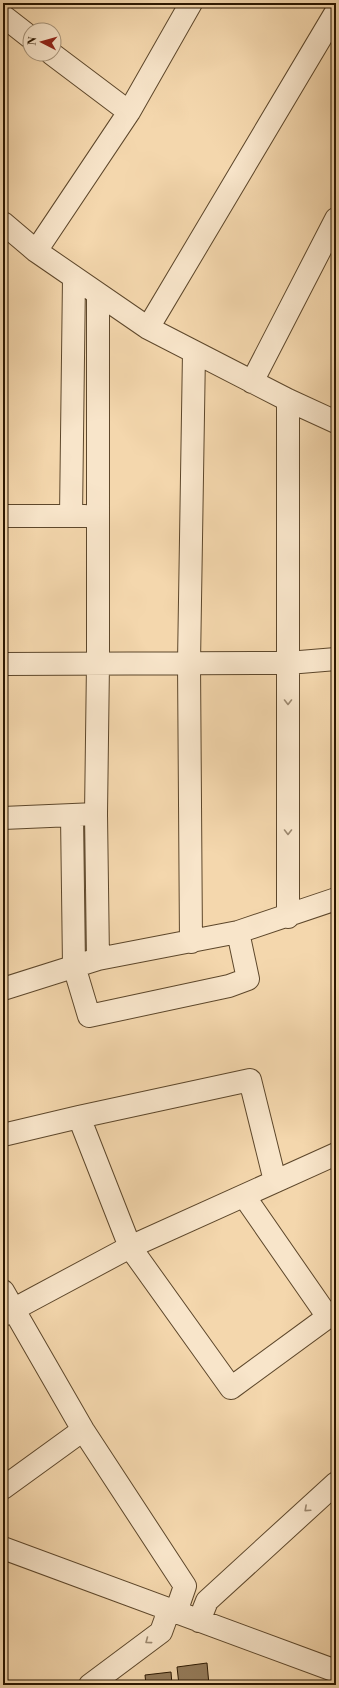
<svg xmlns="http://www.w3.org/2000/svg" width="339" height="1688" viewBox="0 0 339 1688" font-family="'Libre Bodoni',serif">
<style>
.building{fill:#947b5a;stroke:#2b1700}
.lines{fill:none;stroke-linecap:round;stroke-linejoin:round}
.minor-casing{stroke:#5d472b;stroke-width:24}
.minor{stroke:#f8e5ca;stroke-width:22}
.oneway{stroke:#9c886f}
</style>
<rect width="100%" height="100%" fill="#f4d7ad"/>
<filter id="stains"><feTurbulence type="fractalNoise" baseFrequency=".005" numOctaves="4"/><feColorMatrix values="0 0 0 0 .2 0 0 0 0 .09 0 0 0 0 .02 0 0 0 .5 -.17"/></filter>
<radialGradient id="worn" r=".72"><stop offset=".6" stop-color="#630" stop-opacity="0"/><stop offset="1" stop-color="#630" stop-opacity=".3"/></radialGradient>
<path class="building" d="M207 1663 209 1685H179L177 1667Z
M171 1672 172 1685H146L145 1675Z"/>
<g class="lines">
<g class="minor-casing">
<path id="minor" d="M3 16 30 37
M52 54 129 112
M3 223 36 251 148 328 288 400 336 422
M36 251 129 112 191 3
M148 328 336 12
M252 382 336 219
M288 400V917
M3 516H85
M71 516 74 278
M3 664 288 663 336 659
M96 814 98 959
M72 816 74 966 89 1016 229 986 248 979 238 932
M3 818 96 814 98 663V294
M191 942 189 663 194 352
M3 989 98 959 238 932 336 899
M79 1117 130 1247 231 1388 336 1311
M3 1135 79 1117 250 1080 275 1181
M244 1196 328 1317
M3 1291 83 1430 185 1586 176 1612
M3 1315 130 1247 336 1154
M3 1488 83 1430
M3 1548 336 1671
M199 1621 207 1601 336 1483
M90 1685 161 1632 169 1610"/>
</g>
<use href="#minor" class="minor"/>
</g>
<defs><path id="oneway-chevron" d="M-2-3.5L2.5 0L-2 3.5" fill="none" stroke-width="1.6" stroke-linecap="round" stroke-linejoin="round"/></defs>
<g class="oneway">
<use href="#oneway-chevron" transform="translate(288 702) rotate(90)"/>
<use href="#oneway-chevron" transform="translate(288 832) rotate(90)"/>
<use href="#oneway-chevron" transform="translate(307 1509) rotate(138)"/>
<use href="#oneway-chevron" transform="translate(148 1641) rotate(143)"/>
</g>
<rect width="339" height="1688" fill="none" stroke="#f4d7ad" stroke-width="16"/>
<rect x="4" y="4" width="331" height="1680" fill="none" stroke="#2b1700" stroke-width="2"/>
<rect x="8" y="8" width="323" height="1672" fill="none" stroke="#2b1700"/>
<g transform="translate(42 42) rotate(276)"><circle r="19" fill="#f8e5ca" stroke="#a69379"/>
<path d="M0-3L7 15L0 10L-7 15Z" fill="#8f2418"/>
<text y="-6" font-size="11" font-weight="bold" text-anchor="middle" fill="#2b1700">N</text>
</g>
<rect width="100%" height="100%" filter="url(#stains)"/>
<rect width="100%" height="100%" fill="url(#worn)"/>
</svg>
